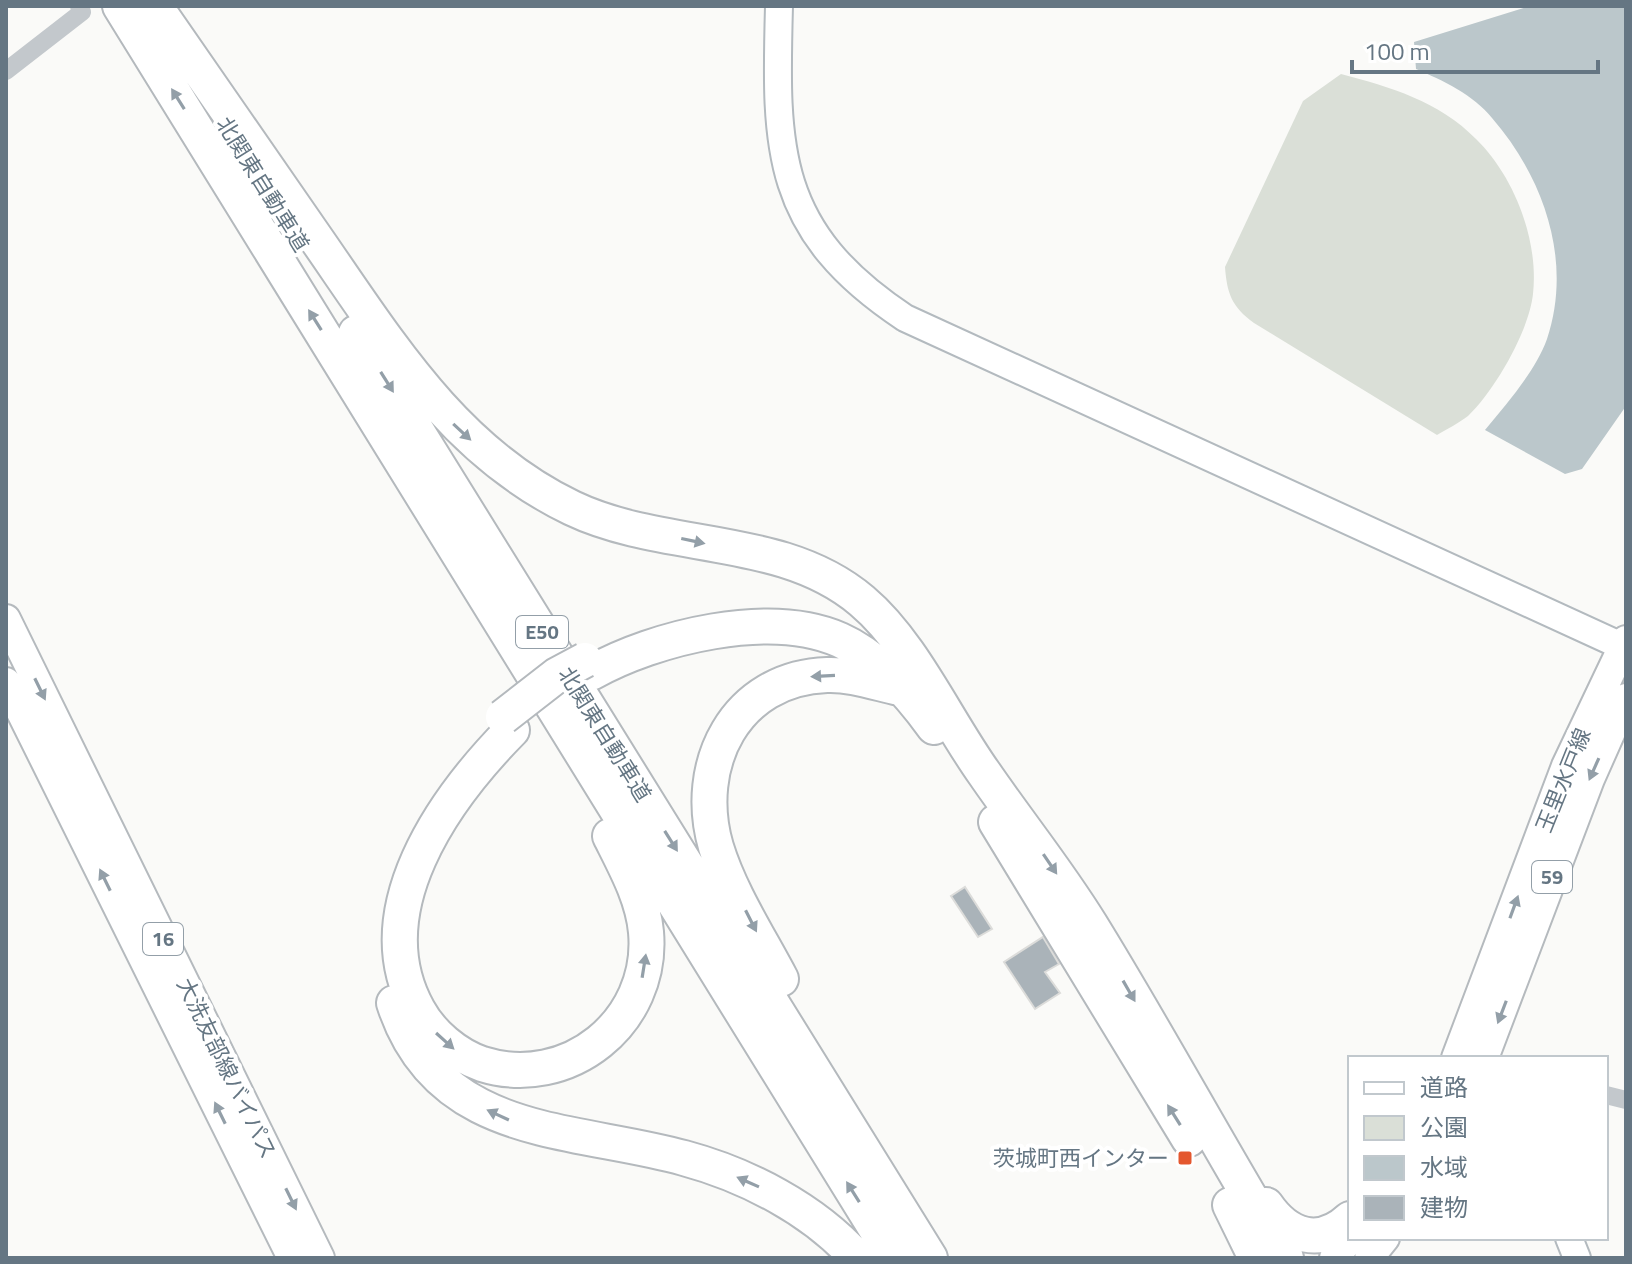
<svg xmlns="http://www.w3.org/2000/svg" width="1632" height="1264" viewBox="0 0 1632 1264" font-family="'Titillium Web','Noto Sans JP',sans-serif">
<style>
.green{fill:#dadfd7}
.water{fill:#bbc7cb}
.building{fill:#aab3b9;stroke:#dcdcda;stroke-width:2}
.lines{fill:none;stroke-linecap:round;stroke-linejoin:round}
.secondary-casing{stroke:#b3babf;stroke-width:30}
.primary-casing{stroke:#b5babe;stroke-width:32}
.highway-casing{stroke:#b4b9bd;stroke-width:38}
.street{stroke:#c3c8cc;stroke-width:18}
.secondary{stroke:#fff;stroke-width:26}
.primary{stroke:#fff;stroke-width:28}
.highway{stroke:#fff;stroke-width:34}
.highway-bridge-casing{stroke:#b4b9bd;stroke-width:38;stroke-linecap:butt}
.highway-bridge{stroke:#fff;stroke-width:34}
.oneway{fill:#939fa8}
.poi-dot{fill:#e4572e;stroke:#fff;stroke-width:3}
.labels{text-anchor:middle;stroke-width:8;stroke-linejoin:round;paint-order:stroke}
.shield{fill:#fff;stroke:#939fa8;stroke-width:2}
.shield-label{font-size:20px;font-weight:bold;fill:#657683}
.street-label{font-size:22px;fill:#657683;stroke:#fff}
.poi-label{font-size:22px;fill:#657683;stroke:#fff;text-anchor:end}
</style>
<rect width="100%" height="100%" fill="#fafaf8"/>
<path class="green" d="M1341 74C1390 87 1439 101 1476 139 1514 176 1539 240 1533 294 1529 331 1495 390 1468 416 1459 423 1447 429 1437 435L1254 323C1232 307 1227 294 1225 267L1303 101Z"/>
<path class="water" d="M1530 6H1626V406L1582 469 1565 474 1485 430C1507 403 1535 372 1547 339 1573 261 1544 178 1492 118 1474 95 1442 80 1416 69L1414 42Z"/>
<path class="building" d="M965 887 992 929 978 937 951 896Z
M1043 937 1059 964 1045 972 1060 993 1035 1009 1004 962Z"/>
<g class="lines">
<g class="secondary-casing">
<path id="secondary" d="M779 6C775 150 774 231 905 318L1626 648
M1569 1238 1577 1258"/>
</g>
<g class="primary-casing">
<path id="primary" d="M6 619 320 1258
M6 682 292 1258
M1456 1058 1566 766 1626 640
M1484 1058 1590 779 1626 698
M1334 1258 1351 1238
M1369 1258 1385 1238"/>
</g>
<g class="highway-casing">
<path id="highway" d="M120 6 894 1258
M155 6C208 83 262 160 315 237 388 342 453 451 572 508 664 552 782 533 862 601 912 643 946 720 984 773 1019 824 1058 872 1090 924 1158 1034 1219 1148 1286 1258
M356 333 930 1258
M591 673C655 637 770 609 840 640 878 657 910 694 934 727
M512 730C444 799 363 911 418 1010 431 1034 456 1055 482 1064 568 1091 654 1022 646 932 643 898 625 866 610 836
M996 822 1189 1139
M781 979C759 937 730 893 716 847 692 765 735 678 827 675 851 674 876 683 899 688
M394 1003C438 1139 572 1127 684 1158 747 1175 813 1209 857 1258
M1230 1205 1256 1258
M1266 1205C1288 1237 1320 1247 1350 1219"/>
</g>
<path class="street" d="M6 71 82 12 79 6
M1606 1095 1626 1100"/>
<use href="#secondary" class="secondary"/>
<use href="#primary" class="primary"/>
<use href="#highway" class="highway"/>
<g class="highway-bridge-casing">
<path id="highway-bridge" d="M503 717 557 675 585 660"/>
</g>
<use href="#highway-bridge" class="highway-bridge"/>
</g>
<defs><path id="oneway-solid" d="M-6-.8H1V-3.2L6.5 0L1 3.2V.8H-6Z" transform="scale(2)"/></defs>
<g class="oneway">
<use href="#oneway-solid" transform="translate(178 99) rotate(-122)"/>
<use href="#oneway-solid" transform="translate(315 320) rotate(-122)"/>
<use href="#oneway-solid" transform="translate(387 382) rotate(58)"/>
<use href="#oneway-solid" transform="translate(462 432) rotate(43)"/>
<use href="#oneway-solid" transform="translate(693 541) rotate(12)"/>
<use href="#oneway-solid" transform="translate(823 676) rotate(177)"/>
<use href="#oneway-solid" transform="translate(40 689) rotate(64)"/>
<use href="#oneway-solid" transform="translate(1594 769) rotate(114)"/>
<use href="#oneway-solid" transform="translate(671 841) rotate(58)"/>
<use href="#oneway-solid" transform="translate(1050 864) rotate(56)"/>
<use href="#oneway-solid" transform="translate(105 880) rotate(-116)"/>
<use href="#oneway-solid" transform="translate(1514 907) rotate(-70)"/>
<use href="#oneway-solid" transform="translate(751 921) rotate(63)"/>
<use href="#oneway-solid" transform="translate(644 966) rotate(-81)"/>
<use href="#oneway-solid" transform="translate(1129 991) rotate(60)"/>
<use href="#oneway-solid" transform="translate(1502 1012) rotate(111)"/>
<use href="#oneway-solid" transform="translate(445 1041) rotate(42)"/>
<use href="#oneway-solid" transform="translate(220 1113) rotate(-116)"/>
<use href="#oneway-solid" transform="translate(498 1115) rotate(-155)"/>
<use href="#oneway-solid" transform="translate(1174 1115) rotate(-122)"/>
<use href="#oneway-solid" transform="translate(748 1182) rotate(-156)"/>
<use href="#oneway-solid" transform="translate(853 1192) rotate(-122)"/>
<use href="#oneway-solid" transform="translate(291 1199) rotate(64)"/>
</g>
<rect class="poi-dot" x="1177" y="1150" width="16" height="16" rx="4"/>
<g class="labels">
<g class="shield">
<rect x="516" y="616" width="52" height="32" rx="6"/>
<rect x="1532" y="861" width="40" height="32" rx="6"/>
<rect x="143" y="923" width="40" height="32" rx="6"/>
</g>
<g class="shield-label">
<text x="542" y="639">E50</text>
<text x="1552" y="884">59</text>
<text x="163" y="946">16</text>
</g>
<g class="street-label">
<text transform="translate(263 184) rotate(58)" y="8">北関東自動車道</text>
<text transform="translate(605 734) rotate(58)" y="8">北関東自動車道</text>
<text transform="translate(1563 780) rotate(-68)" y="8">玉里水戸線</text>
<text transform="translate(227 1068) rotate(64)" y="8">大洗友部線バイパス</text>
</g>
<g class="poi-label">
<text x="1169" y="1166">茨城町西インター</text>
</g>
</g>
<rect width="1632" height="1264" fill="none" stroke="#657683" stroke-width="16"/>
<rect x="1348" y="1056" width="260" height="184" fill="#ffffff" stroke="#c1c8cd" stroke-width="2"/>
<rect x="1364" y="1082" width="40" height="12" fill="#ffffff" stroke="#c1c8cd" stroke-width="2"/>
<text x="1420" y="1096" font-size="24" fill="#657683">道路</text>
<rect x="1364" y="1116" width="40" height="24" fill="#dadfd7" stroke="#c1c8cd" stroke-width="2"/>
<text x="1420" y="1136" font-size="24" fill="#657683">公園</text>
<rect x="1364" y="1156" width="40" height="24" fill="#bbc7cb" stroke="#c1c8cd" stroke-width="2"/>
<text x="1420" y="1176" font-size="24" fill="#657683">水域</text>
<rect x="1364" y="1196" width="40" height="24" fill="#aab3b9" stroke="#c1c8cd" stroke-width="2"/>
<text x="1420" y="1216" font-size="24" fill="#657683">建物</text>
<path d="M1352 60v12h246v-12" fill="none" stroke="#657683" stroke-width="4"/>
<text x="1364" y="60" font-size="24" fill="#657683" stroke="#ffffff" stroke-width="6" paint-order="stroke">100 m</text>
</svg>
